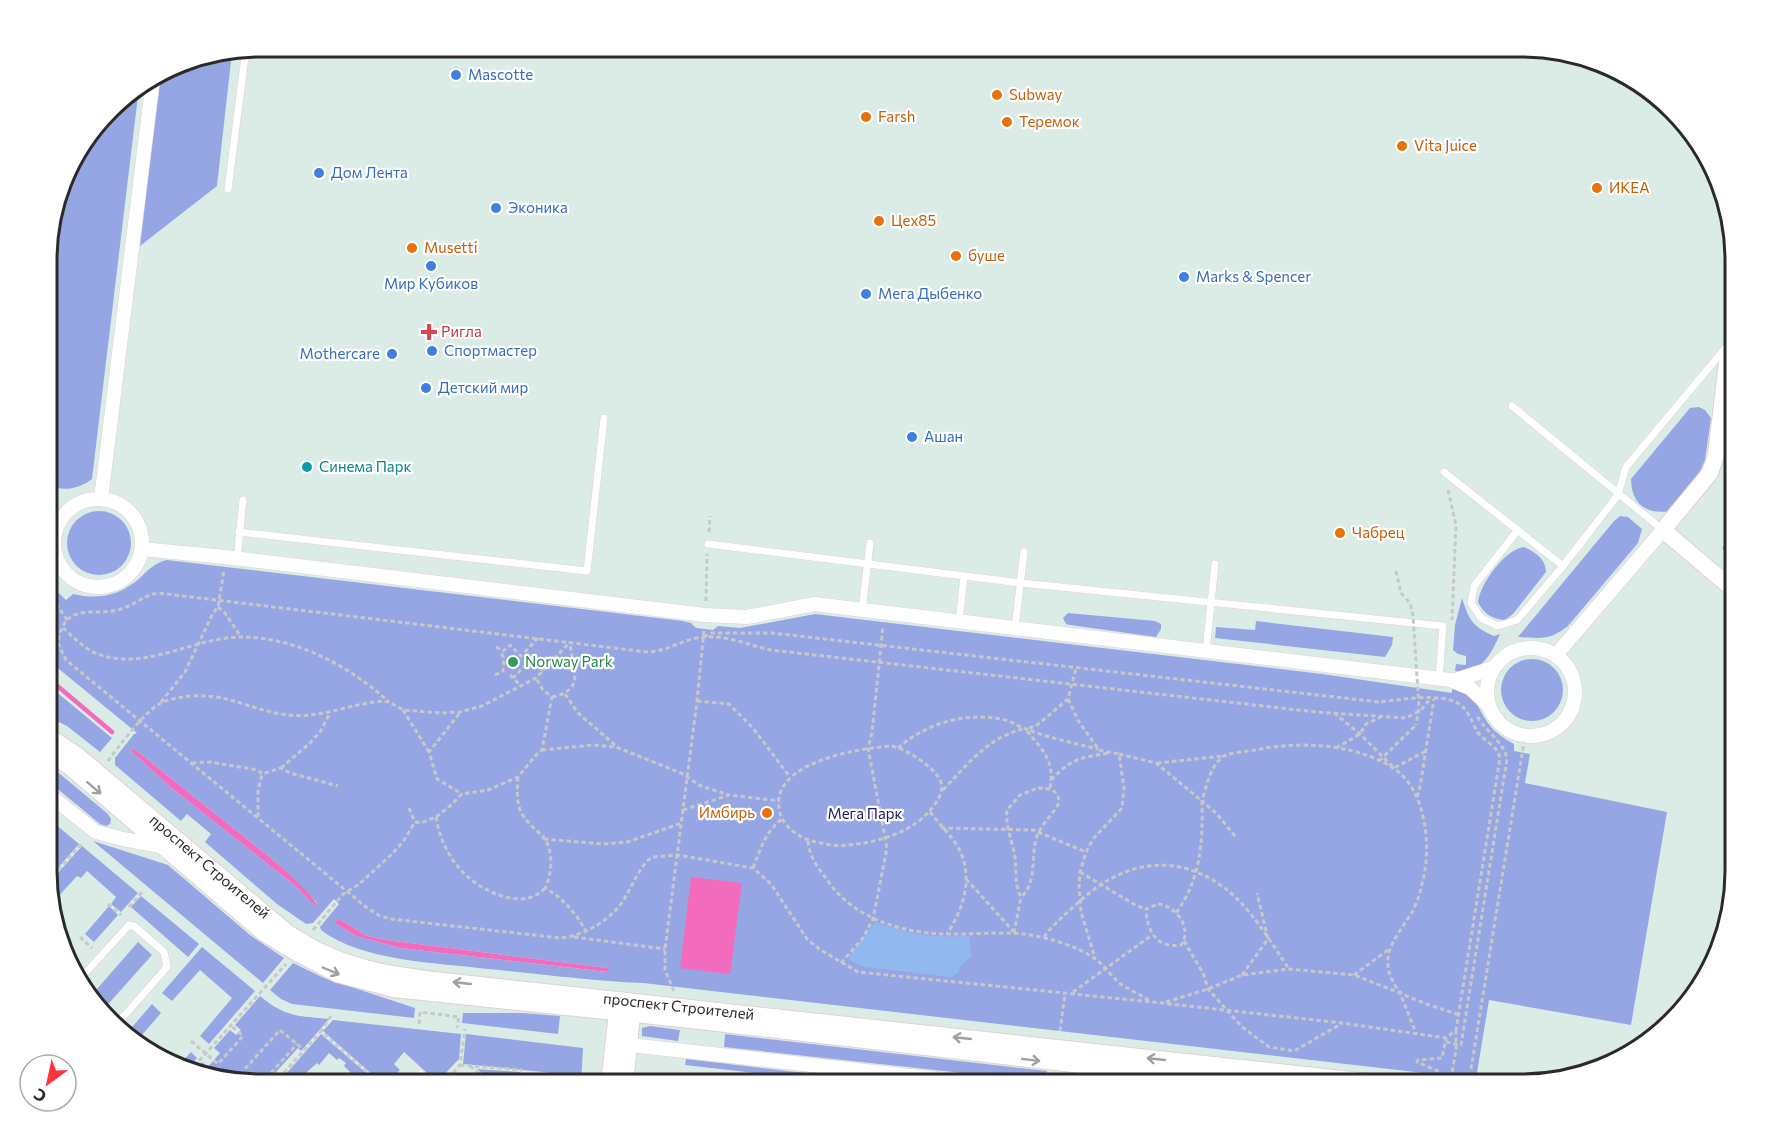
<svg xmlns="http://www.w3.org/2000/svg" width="1782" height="1131" viewBox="0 0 1782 1131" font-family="Commissioner,sans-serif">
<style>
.green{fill:#96a6e5;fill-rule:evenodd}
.pitch{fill:#91b9ed}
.water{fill:#f26bbc}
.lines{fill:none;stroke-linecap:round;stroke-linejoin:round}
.stream{stroke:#f26bbc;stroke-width:4.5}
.service-casing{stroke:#e3d0d1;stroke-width:8}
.minor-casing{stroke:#e3d0d1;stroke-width:15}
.tertiary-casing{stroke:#e3d0d1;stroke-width:18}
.path{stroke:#c8c8c8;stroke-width:3;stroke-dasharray:4.5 3;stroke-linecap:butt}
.service{stroke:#fff;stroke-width:7}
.minor{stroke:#fff;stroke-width:14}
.tertiary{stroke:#fff;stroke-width:16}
.path-bridge{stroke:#c8c8c8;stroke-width:3;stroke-dasharray:4.5 3;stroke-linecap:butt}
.oneway{stroke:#9f9f9f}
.shop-dot{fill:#3f7fe0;stroke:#fff;stroke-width:2}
.food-dot{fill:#e8710a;stroke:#fff;stroke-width:2}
.health-dot{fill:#e0444e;stroke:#fff;stroke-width:2}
.culture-dot{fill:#0f9aa8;stroke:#fff;stroke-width:2}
.leisure-dot{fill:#2e9e5b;stroke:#fff;stroke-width:2}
.labels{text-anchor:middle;stroke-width:4.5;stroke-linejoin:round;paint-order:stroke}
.shop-label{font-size:15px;fill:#366cbe;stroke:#fff;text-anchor:start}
.food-label{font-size:15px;fill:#c56008;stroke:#fff;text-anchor:start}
.health-label{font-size:15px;fill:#be3a42;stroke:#fff;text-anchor:start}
.culture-label{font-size:15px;fill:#0d838f;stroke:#fff;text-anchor:start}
.leisure-label{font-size:15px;fill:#27864d;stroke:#fff;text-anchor:start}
.park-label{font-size:15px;fill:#181e69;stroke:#fff}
.street-label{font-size:15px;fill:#2a2a2a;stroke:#fff}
.rim{fill:none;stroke:#2a2a2a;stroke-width:3}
</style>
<rect width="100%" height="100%" fill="#dbece7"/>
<path class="green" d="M232 52 217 186 140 246 160 74 179 63Z
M139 87 92 479C79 489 63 492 48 485V233L69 165 119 100Z
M1699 407 1705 410 1711 418 1705 460 1698 476 1671 511C1648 515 1631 505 1631 479L1690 408Z
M67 543a32 32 0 1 1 64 0a32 32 0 1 1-64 0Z
M1620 516 1628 517 1642 529 1638 543 1568 626C1549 641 1540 638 1518 637L1614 521Z
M1524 547C1535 552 1546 559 1546 572L1513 614 1505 620C1492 619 1484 614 1478 602 1480 584 1505 549 1524 547Z
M167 560 683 621 691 623 696 628 713 630 718 626 740 628 815 614 1322 674 1452 693V689C1477 694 1476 706 1488 723 1494 732 1505 739 1514 744V751L1530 754 1525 783 1667 812 1631 1025 1489 1000 1476 1079 643 983C592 981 540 974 488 969 439 963 360 961 321 930L320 927 339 904 334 899 313 923 306 924 277 904 205 842 211 834 187 814 181 821 115 765V758L134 734 137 733 48 660V615L56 608 48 594V583L66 600 73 594C99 600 119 596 140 578 148 570 156 562 167 560ZM133 748 277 863 317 903 313 904 298 888 168 785 131 751ZM337 920H341L367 936 386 940 608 968 607 972 400 948 356 936 335 923Z
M1462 598C1469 620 1472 626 1494 636L1500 634C1492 653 1480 676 1455 671L1456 664 1466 665V656L1458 654 1453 650 1455 625Z
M1068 613 1155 621 1161 624V629L1156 637 1070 625 1066 624 1063 618Z
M1256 621 1393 637 1392 645 1385 657 1215 638 1216 627 1255 630Z
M1501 690a31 31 0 1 1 62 0a31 31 0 1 1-62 0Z
M48 685 112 738 100 752 67 726 48 717Z
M48 764 108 814 111 819 110 824 106 826 100 824 48 781Z
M48 818 79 844 48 879Z
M93 841 168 865 250 935 284 958 263 983Z
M82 846 138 893 121 912 111 904 116 897 87 871 81 878 77 876 57 898 48 891V884Z
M141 896 199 944 188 957 131 907Z
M109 906 118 915 94 942 85 934Z
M138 942 152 955 103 1010 90 997Z
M202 947 255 991 209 1044 200 1036 232 998 200 970 172 1001 162 993Z
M293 963 324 978 415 1008 414 1018 292 1004 281 999 270 990Z
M260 996C285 1017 298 1016 329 1019L301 1051 298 1048 265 1084 192 1073 202 1062 208 1067 220 1053 214 1048 230 1030 236 1035 241 1030 235 1025Z
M152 1004 161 1013 136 1042 127 1033Z
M463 1013H523L560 1016 558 1034 462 1023Z
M333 1020 461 1034 459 1059 437 1082 404 1052 394 1064 400 1070 387 1084H383L323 1031Z
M650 1026 680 1030 678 1041 642 1036V1028Z
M321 1034 379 1084H353L346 1079 351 1073 344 1066 346 1063 339 1058 337 1060 329 1053 319 1065 317 1063 296 1082H293L285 1075Z
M466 1034 583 1048 581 1084H552L553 1073 463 1064Z
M725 1034 1047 1071 1045 1082 724 1047Z
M191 1052 197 1058 186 1070 175 1065H179Z
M686 1059 831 1076 845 1083 685 1065Z
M477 1069 520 1072 517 1084H494Z
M1062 1073 1163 1084H1061Z"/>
<path class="pitch" d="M875 922C906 934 936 938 969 936L972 956 961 965 958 973 951 977 865 967 851 961 849 957Z"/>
<path class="water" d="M133 748 277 863C286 871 314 897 317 905L313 904 298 888 168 785 131 751Z
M691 877 742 883 730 974 680 968Z
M337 920H341L367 936 386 940 608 968 609 969 608 972 400 948 356 936 335 923Z"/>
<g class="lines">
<path class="stream" d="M1725 548 1735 557
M48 678 112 732"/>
<g class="service-casing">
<path id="service" d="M228 189 246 49
M1512 406 1663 530
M1444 472 1563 566
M1517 531 1474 586 1471 603 1481 618 1498 626 1517 620 1563 566 1618 495 1626 467 1727 346
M239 532 587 571 604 418
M708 544 1021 583 1443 626 1439 678
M237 559 243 500
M862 610 870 543
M959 622 964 576
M1015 628 1024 552
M1206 651 1215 564
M79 980 129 925 134 926 164 952 167 967 117 1024
M412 1084 421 1074
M865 1084 866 1071"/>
</g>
<g class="minor-casing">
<path id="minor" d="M101 499 153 79
M54 543a44 44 0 1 1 88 0a44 44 0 1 1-88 0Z
M142 549 225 557 705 615 747 617 815 604 847 608 1450 680 1470 688 1488 705
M1487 692a44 44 0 1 1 88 0a44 44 0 1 1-88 0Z
M1556 655 1663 530
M1453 681 1493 668
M48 794 96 832 123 839 161 846
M621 1044 983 1084"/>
</g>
<g class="tertiary-casing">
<g id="tertiary">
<path d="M1735 343 1727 363 1716 455 1710 473 1663 530 1735 591"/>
<path id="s1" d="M48 736 78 756 289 934C300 940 310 947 321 952 359 971 402 976 443 981L1388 1084"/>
<path d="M48 752 70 767 264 933 295 952 337 974 394 989 682 1019 1245 1084"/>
<path d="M609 1084 617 1013 622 1005"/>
<path d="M625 1084 632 1015 628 1007"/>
</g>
</g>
<path class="path" d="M1448 490 1456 525 1452 620
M709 532 710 516
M48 591 67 620
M706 601 707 554
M218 607 225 613 241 637
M63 628C72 636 81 645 91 651 139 675 191 638 239 637 294 636 349 666 388 701
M704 637 711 633H772L1379 702C1401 700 1444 691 1462 706 1470 713 1473 726 1479 734 1486 742 1498 747 1500 758L1456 1030 1446 1038 1342 1023 1152 1002 858 972 819 949 807 939 771 884 753 868 677 855 653 857 647 861C637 873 631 888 623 901 609 921 584 936 560 938L391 919 380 916 366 907 66 660 58 643C64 598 97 619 124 608 137 603 145 595 158 593L647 652C665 652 680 641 697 638 722 633 748 645 771 650L1316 712 1406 718 1421 710 1431 698
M538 638 524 653 543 671
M496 647 503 651
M495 675 503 671 504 658 501 653 510 645 528 663 513 678
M510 675 521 686
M565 694 578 713 616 746
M552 697C587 690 572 668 570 642
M1068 699 1079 722 1099 750 1119 754 1124 788 1122 808 1093 839 1086 852 1080 872 1079 887 1081 912 1095 958
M697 701 729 704 753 728 790 777
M161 702 185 672 213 613 218 607 224 570
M403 710 429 752
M1334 713 1360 734 1394 768 1426 751
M459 714 429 752 437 779 462 794
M1029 728 1036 726 1068 699 1076 668
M1027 731C1043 751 1055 760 1050 788
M892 746C906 750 917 757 928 766 942 778 947 787 935 804 916 832 880 842 848 845 837 847 826 844 816 842 803 840 786 829 781 816 762 763 859 748 892 746Z
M898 748C926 723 968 711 1005 720 1013 722 1019 727 1026 729 1049 738 1074 743 1098 749
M1336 748 1360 734 1366 724 1381 717
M542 750 593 745 616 747 681 773 701 786 729 795
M1119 754 1156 763 1202 801C1203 841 1201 879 1176 913
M108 761C119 746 145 711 161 703 181 694 209 694 230 700 249 705 268 713 288 715 321 719 351 703 384 701L389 702 403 710 442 713 460 712 482 706 536 678 570 642
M1379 761 1416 725
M192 763 210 762 258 770 262 774 281 768 290 773 338 786
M1157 763 1224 756
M281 768 310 743 320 732 330 713
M518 777C517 790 516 803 522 814 528 824 537 830 544 838 554 852 552 874 545 888 564 899 575 912 586 931
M1051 780C1072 758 1080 758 1109 753
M1038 788C1050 788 1059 790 1059 803 1052 816 1040 825 1036 839 1031 858 1037 883 1021 897 1014 885 1017 872 1015 858 1013 842 1005 827 1007 810L1020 795Z
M943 790C968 764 985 740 1022 729
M1417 797 1420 787 1434 699
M409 808 415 822
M683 810 729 795 780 801
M930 812C939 824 952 836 959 849 974 879 963 909 947 934
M258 817V791L262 774
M436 817C442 856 468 887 506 897 521 901 535 899 545 888
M941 828 1033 830 1086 852
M1235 836 1217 814 1202 801C1206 787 1211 764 1224 756 1232 752 1246 752 1255 750 1299 741 1354 743 1393 768 1427 789 1432 849 1422 884 1420 895 1416 905 1411 914 1400 932 1383 949 1389 972 1391 978 1395 987 1400 992 1408 999 1446 1010 1459 1015
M544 839 603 844 627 842 682 823
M808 841C809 857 819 869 828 881 853 918 902 933 945 934 978 935 1012 929 1045 938 1064 943 1085 950 1099 962 1106 968 1112 976 1118 982 1128 990 1140 994 1150 1001
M753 868C761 848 765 832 782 819
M1080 872 1137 906 1146 909
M966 879 1014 932
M48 881 83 842
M108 904 121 915
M1158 904C1176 906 1193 928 1181 945 1156 949 1147 930 1146 909Z
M129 907 142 892
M313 930 343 894 358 885 390 856 403 842 415 822 421 823 436 817 451 805 462 794 488 790 518 777 536 755 542 750 552 697 543 690 536 678
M1014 933 1021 897
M80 937 92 948
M574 937 665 949
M1044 937C1054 923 1067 913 1080 901 1127 858 1183 851 1233 895 1255 915 1272 944 1289 969
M1184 941 1203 973 1208 989 1242 1027 1269 1047 1294 1051 1341 1024
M841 963 863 938 873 919 887 848 868 748 872 733 883 626
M1242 975 1268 939 1257 893
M1354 975 1389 949
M674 991 665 970V949L697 701 704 630
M1073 992 1152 935
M1166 1002 1208 989 1242 975 1289 969 1354 975 1400 993 1416 1033
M331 1016 321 1031 381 1084
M419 1024 420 1012 459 1017 457 1028
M1060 1031 1065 993
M191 1041 218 1064 243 1036 230 1025
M1446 1042 1461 1045 1507 759C1504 741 1484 731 1476 714
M460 1065 522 1070
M470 1066 491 1084
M1471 1069 1525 736
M189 1072 286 964
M282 1076 292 1084
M1439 1078 1440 1072 1417 1062 1418 1060 1442 1058 1446 1038
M1451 1079 1456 1049V1030
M235 1080 280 1030 304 1050
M261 1084 297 1044
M274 1084 321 1031
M300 1084 303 1081 304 1082
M438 1084H439
M443 1084 460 1065 465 1029
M692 1084 693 1074
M746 1084V1080"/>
<use href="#service" class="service"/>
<use href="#minor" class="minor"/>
<use href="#tertiary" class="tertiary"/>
<path class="path-bridge" d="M1396 571 1401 593 1410 603 1413 615 1419 707 1416 725"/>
</g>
<defs><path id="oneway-shaft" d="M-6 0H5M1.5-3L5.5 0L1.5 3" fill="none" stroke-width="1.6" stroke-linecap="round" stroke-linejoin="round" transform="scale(1.5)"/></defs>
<g class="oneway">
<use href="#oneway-shaft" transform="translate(94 788) rotate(41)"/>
<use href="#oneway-shaft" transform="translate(331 971) rotate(23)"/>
<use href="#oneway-shaft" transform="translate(462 983) rotate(-174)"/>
<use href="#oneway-shaft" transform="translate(962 1038) rotate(-174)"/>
<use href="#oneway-shaft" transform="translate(1156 1059) rotate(-174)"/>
<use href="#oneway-shaft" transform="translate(1031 1060) rotate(7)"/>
</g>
<g class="shop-dot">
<circle cx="456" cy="75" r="6"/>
<circle cx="319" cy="173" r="6"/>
<circle cx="496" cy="208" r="6"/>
<circle cx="431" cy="266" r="6"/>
<circle cx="1184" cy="277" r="6"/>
<circle cx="866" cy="294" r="6"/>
<circle cx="432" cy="351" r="6"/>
<circle cx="392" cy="354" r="6"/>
<circle cx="426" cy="388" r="6"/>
<circle cx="912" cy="437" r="6"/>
</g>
<g class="food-dot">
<circle cx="997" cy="95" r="6"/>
<circle cx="866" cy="117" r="6"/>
<circle cx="1007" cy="122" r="6"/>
<circle cx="1402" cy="146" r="6"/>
<circle cx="1597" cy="188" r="6"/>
<circle cx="879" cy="221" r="6"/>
<circle cx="412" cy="248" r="6"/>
<circle cx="956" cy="256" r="6"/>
<circle cx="1340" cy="533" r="6"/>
<circle cx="767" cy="813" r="6"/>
</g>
<path class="health-dot" d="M426 323h6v6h6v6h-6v6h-6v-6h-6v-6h6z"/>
<circle class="culture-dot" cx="307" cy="467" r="6"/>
<circle class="leisure-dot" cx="513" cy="662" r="6"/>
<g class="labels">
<g class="shop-label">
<text x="468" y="80">Mascotte</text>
<text x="331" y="178">Дом Лента</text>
<text x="508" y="213">Эконика</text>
<text x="1196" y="282">Marks &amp; Spencer</text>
<text x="431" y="289" text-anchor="middle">Мир Кубиков</text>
<text x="878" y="299">Мега Дыбенко</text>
<text x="444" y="356">Спортмастер</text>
<text x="380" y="359" text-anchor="end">Mothercare</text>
<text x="438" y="393">Детский мир</text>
<text x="924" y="442">Ашан</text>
</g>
<g class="food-label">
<text x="1009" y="100">Subway</text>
<text x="878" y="122">Farsh</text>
<text x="1019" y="127">Теремок</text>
<text x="1414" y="151">Vita Juice</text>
<text x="1609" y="193">ИКЕА</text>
<text x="891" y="226">Цех85</text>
<text x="424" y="253">Musetti</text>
<text x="968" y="261">буше</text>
<text x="1352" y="538">Чабрец</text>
<text x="755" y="818" text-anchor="end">Имбирь</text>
</g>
<g class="health-label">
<text x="441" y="337">Ригла</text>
</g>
<g class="culture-label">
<text x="319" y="472">Синема Парк</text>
</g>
<g class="leisure-label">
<text x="525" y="667">Norway Park</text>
</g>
<g class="park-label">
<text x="865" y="819">Мега Парк</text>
</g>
<g class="street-label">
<text dy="5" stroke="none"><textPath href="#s1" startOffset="208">проспект Строителей</textPath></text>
<text dy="5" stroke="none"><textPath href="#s1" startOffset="712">проспект Строителей</textPath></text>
</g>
</g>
<path d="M0 0H1782V1131H0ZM260 57H1522A203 203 0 0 1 1725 260V871A203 203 0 0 1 1522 1074H260A203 203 0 0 1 57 871V260A203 203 0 0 1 260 57Z" fill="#fff" fill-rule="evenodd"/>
<path class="rim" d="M260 57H1522A203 203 0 0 1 1725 260V871A203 203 0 0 1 1522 1074H260A203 203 0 0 1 57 871V260A203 203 0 0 1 260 57Z"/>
<g transform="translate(48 1083) rotate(213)"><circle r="28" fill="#ffffff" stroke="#aaaaaa" stroke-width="1.5"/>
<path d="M0-4.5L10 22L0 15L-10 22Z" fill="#ff3640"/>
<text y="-9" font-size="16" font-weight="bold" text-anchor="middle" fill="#2a2a2a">С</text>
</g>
</svg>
